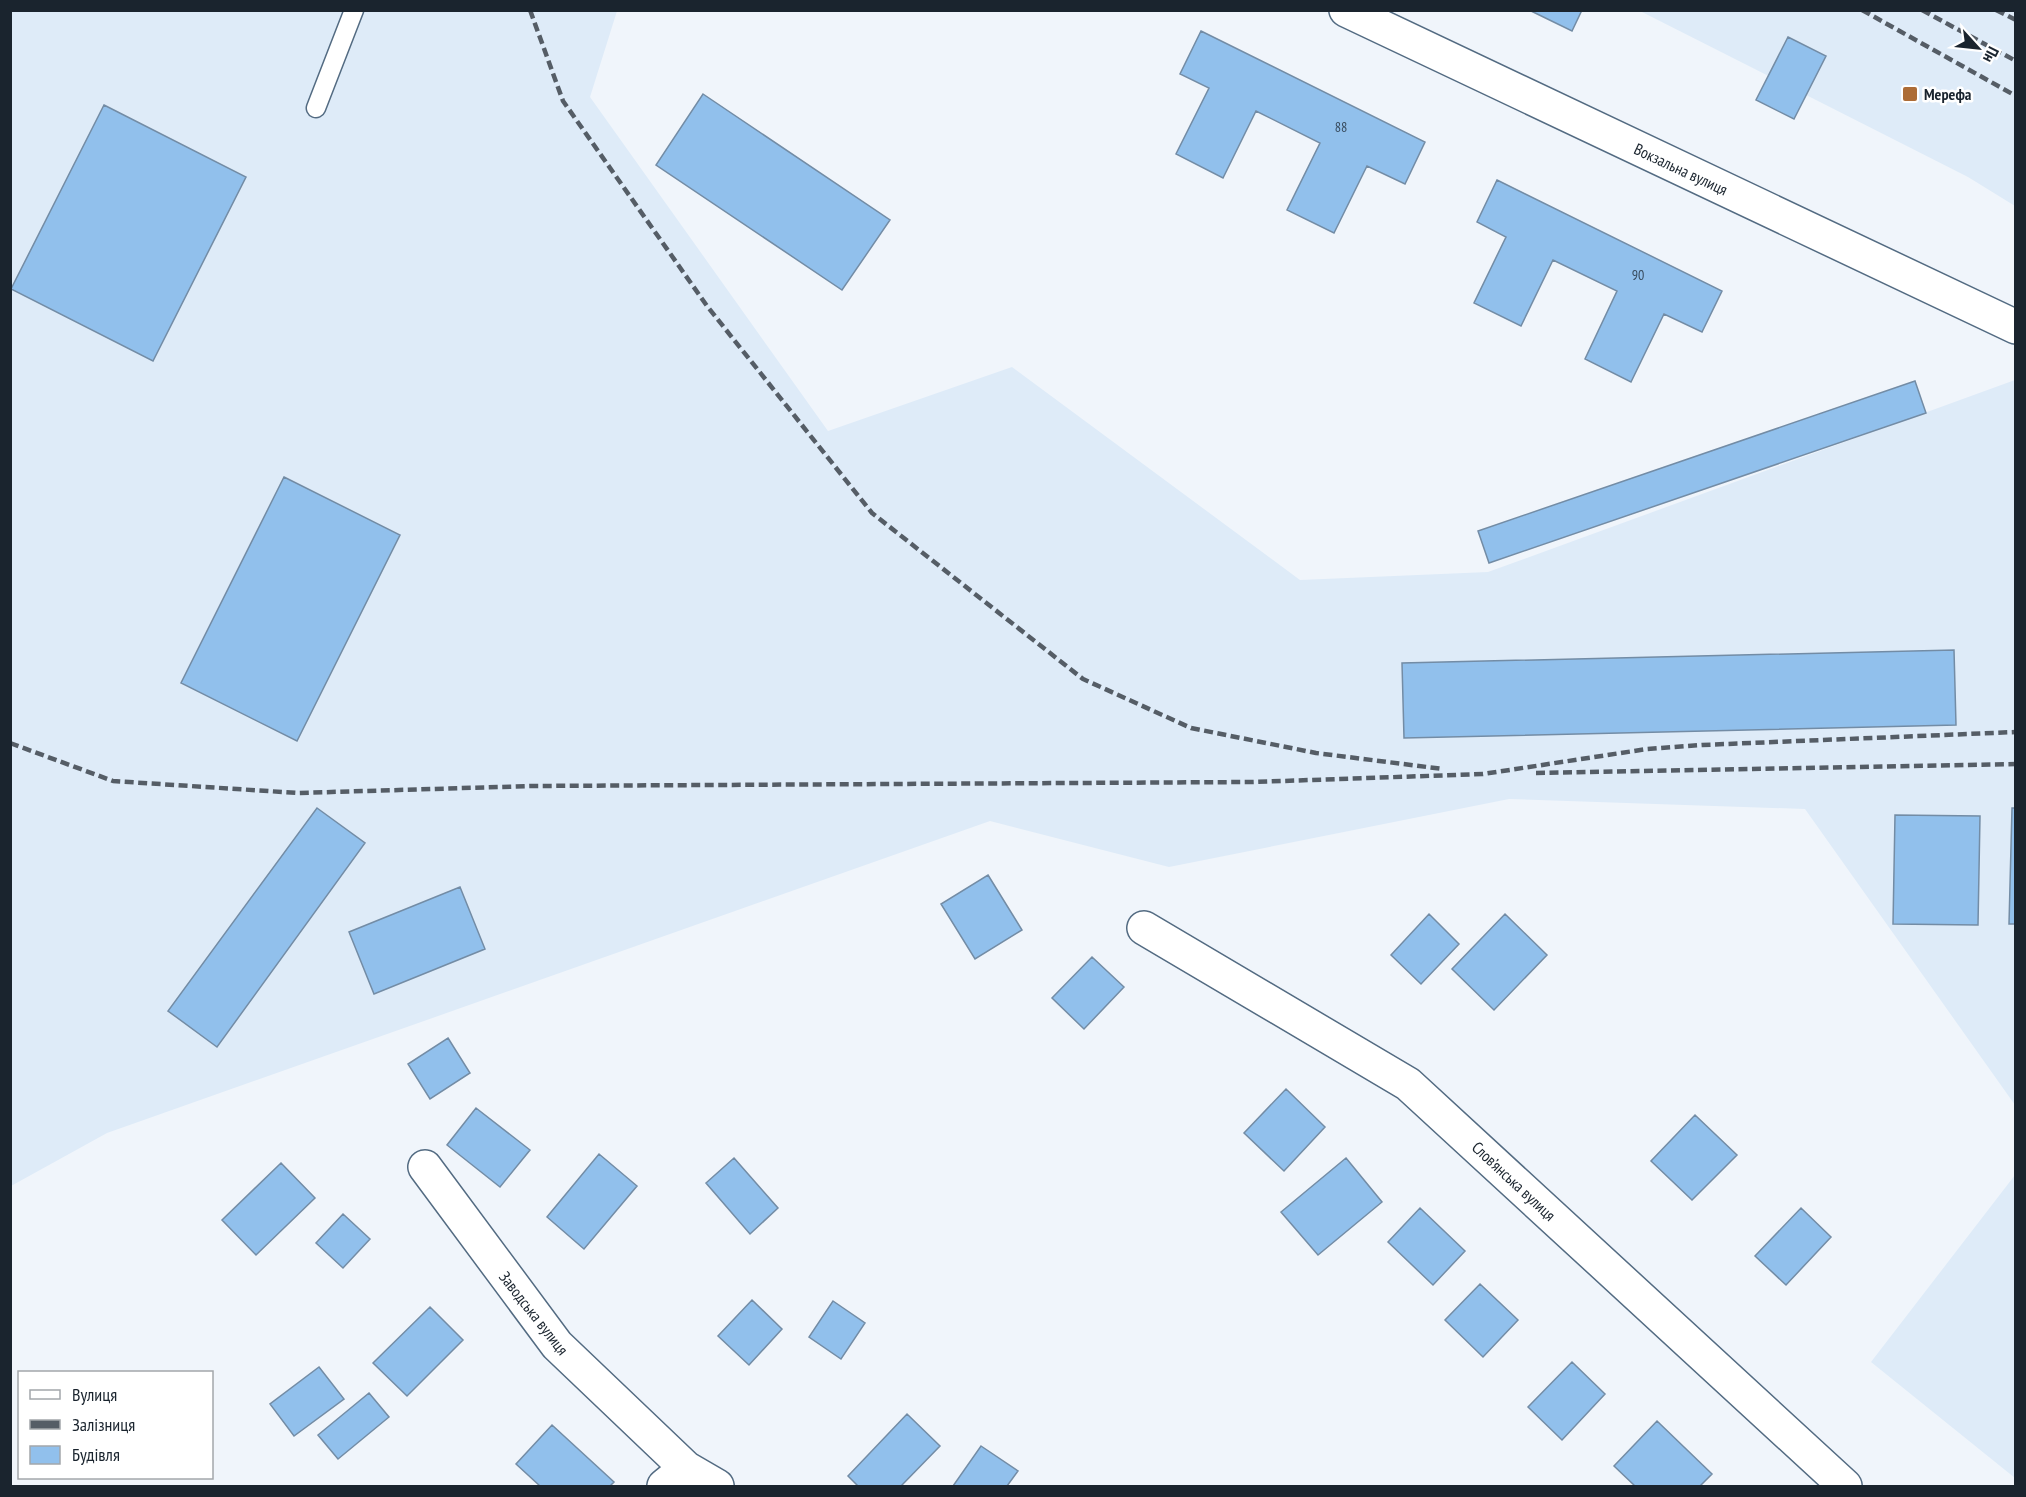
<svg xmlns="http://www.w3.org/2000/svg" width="2026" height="1497" viewBox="0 0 2026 1497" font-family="'PT Sans Narrow',sans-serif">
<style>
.built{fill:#deebf8}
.building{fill:#91c0ec;stroke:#738ca5;stroke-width:1.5}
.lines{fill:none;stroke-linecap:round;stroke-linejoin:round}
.service-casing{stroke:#536b82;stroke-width:21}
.minor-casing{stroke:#536b82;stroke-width:36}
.service{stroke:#fff;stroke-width:18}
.minor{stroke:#fff;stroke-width:33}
.rail{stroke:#555d66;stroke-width:4.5;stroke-dasharray:9 4.5;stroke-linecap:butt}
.poi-dot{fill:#ad6c36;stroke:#fff;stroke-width:2}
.labels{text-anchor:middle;stroke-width:5;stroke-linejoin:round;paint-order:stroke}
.number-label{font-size:14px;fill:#384b5e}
.poi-label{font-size:16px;font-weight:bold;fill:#1a242e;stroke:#fff;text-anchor:start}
.street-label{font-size:16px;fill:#1a242e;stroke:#fff}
</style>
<rect width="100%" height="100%" fill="#f0f5fb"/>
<path class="built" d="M11 11H617L590 97 828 431 1012 367 1300 580 1488 572 2015 380V1105L1805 809 1509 799 1169 867 990 821 107 1133 11 1186Z
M1640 11H2015V206L1968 177Z
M2015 1175V1478L1871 1362Z"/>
<path class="building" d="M1529 10H1582L1572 31Z
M1201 31 1425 142 1405 184 1367 166 1334 233 1287 210 1320 143 1256 111 1223 178 1176 154 1209 88 1180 74Z
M1788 37 1826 56 1794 119 1756 100Z
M703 94 890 220 842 290 656 165Z
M104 105 246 177 153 361 11 289Z
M1497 180 1722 291 1702 332 1664 314 1631 382 1585 359 1617 291 1553 260 1521 326 1474 303 1506 237 1477 222Z
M1915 381 1926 413 1489 563 1478 531Z
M284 477 400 535 297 741 181 683Z
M1954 650 1956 725 1404 738 1402 663Z
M317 808 365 843 217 1047 168 1011Z
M2012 808H2016V924H2009Z
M1895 815 1980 816 1978 925 1893 924Z
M988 875 1022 930 975 959 941 904Z
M460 887 485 949 374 994 349 932Z
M1429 914 1459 944 1421 984 1391 955Z
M1505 914 1547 955 1494 1010 1452 969Z
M1092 957 1124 987 1084 1029 1052 998Z
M448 1038 470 1073 430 1099 408 1064Z
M1286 1089 1325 1127 1284 1171 1244 1133Z
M476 1108 530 1150 500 1187 447 1145Z
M1695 1115 1737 1155 1692 1200 1651 1161Z
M599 1154 637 1186 584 1249 547 1217Z
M734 1158 778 1208 750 1234 706 1183Z
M1346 1158 1382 1202 1318 1255 1281 1212Z
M281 1163 315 1198 256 1255 222 1220Z
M1420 1208 1465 1251 1433 1285 1388 1242Z
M1801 1208 1831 1237 1786 1285 1755 1256Z
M343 1214 370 1239 343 1268 316 1243Z
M1480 1284 1518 1320 1483 1357 1445 1320Z
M752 1300 782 1329 749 1365 718 1336Z
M833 1301 865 1323 841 1359 809 1337Z
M430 1307 463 1340 407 1396 373 1363Z
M1572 1362 1605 1394 1562 1440 1528 1407Z
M319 1367 344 1399 294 1436 270 1404Z
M369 1393 389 1417 338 1459 318 1435Z
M907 1414 940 1446 901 1486H858L848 1476Z
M1657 1421 1712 1474 1700 1486H1635L1614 1466Z
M552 1425 614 1482 610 1486H540L516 1464Z
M981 1446 1018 1471 1007 1486H953Z"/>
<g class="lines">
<g class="service-casing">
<path id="service" d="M316 108 354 10"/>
</g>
<g class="minor-casing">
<path id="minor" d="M1346 10 2016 327
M1144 928 1408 1084 1845 1486
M425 1167 557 1345 686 1468 717 1486
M664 1486 686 1468"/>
</g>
<use href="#service" class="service"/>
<use href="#minor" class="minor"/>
<path class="rail" d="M530 10 563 101 707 306 872 513 1083 679 1191 728 1316 753 1443 769
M1862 10 2016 96
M1922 10 2016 61
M1996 10 2016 20
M10 743 113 781 298 793 533 786 1253 782 1483 774 1647 749 1702 745 2016 732
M1536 773 2016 764"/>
</g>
<rect class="poi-dot" x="1902" y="86" width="16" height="16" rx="3"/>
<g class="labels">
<g class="number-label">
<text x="1341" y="132">88</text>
<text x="1638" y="280">90</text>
</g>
<g class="poi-label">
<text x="1924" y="100">Мерефа</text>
</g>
<g class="street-label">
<text transform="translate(1681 169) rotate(25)" y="6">Вокзальна вулиця</text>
<text transform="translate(1514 1181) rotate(43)" y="6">Слов’янська вулиця</text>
<text transform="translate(534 1313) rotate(52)" y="6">Заводська вулиця</text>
</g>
</g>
<rect width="2026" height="1497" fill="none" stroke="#1a242e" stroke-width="24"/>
<rect x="18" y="1371" width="195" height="108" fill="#ffffff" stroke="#a3a7ab" stroke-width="1.5"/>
<rect x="30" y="1390" width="30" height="9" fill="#ffffff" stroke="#a3a7ab" stroke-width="1.5"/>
<text x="72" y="1401" font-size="18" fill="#1a242e">Вулиця</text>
<rect x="30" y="1420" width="30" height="9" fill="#555d66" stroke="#a3a7ab" stroke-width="1.5"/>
<text x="72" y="1431" font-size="18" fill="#1a242e">Залізниця</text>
<rect x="30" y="1446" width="30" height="18" fill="#91c0ec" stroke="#a3a7ab" stroke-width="1.5"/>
<text x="72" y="1461" font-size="18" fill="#1a242e">Будівля</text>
<g transform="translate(1978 48) rotate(117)" stroke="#ffffff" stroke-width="4.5" paint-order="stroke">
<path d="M0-4.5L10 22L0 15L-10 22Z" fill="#1a242e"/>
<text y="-9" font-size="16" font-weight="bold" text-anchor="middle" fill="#1a242e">Пн</text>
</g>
</svg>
